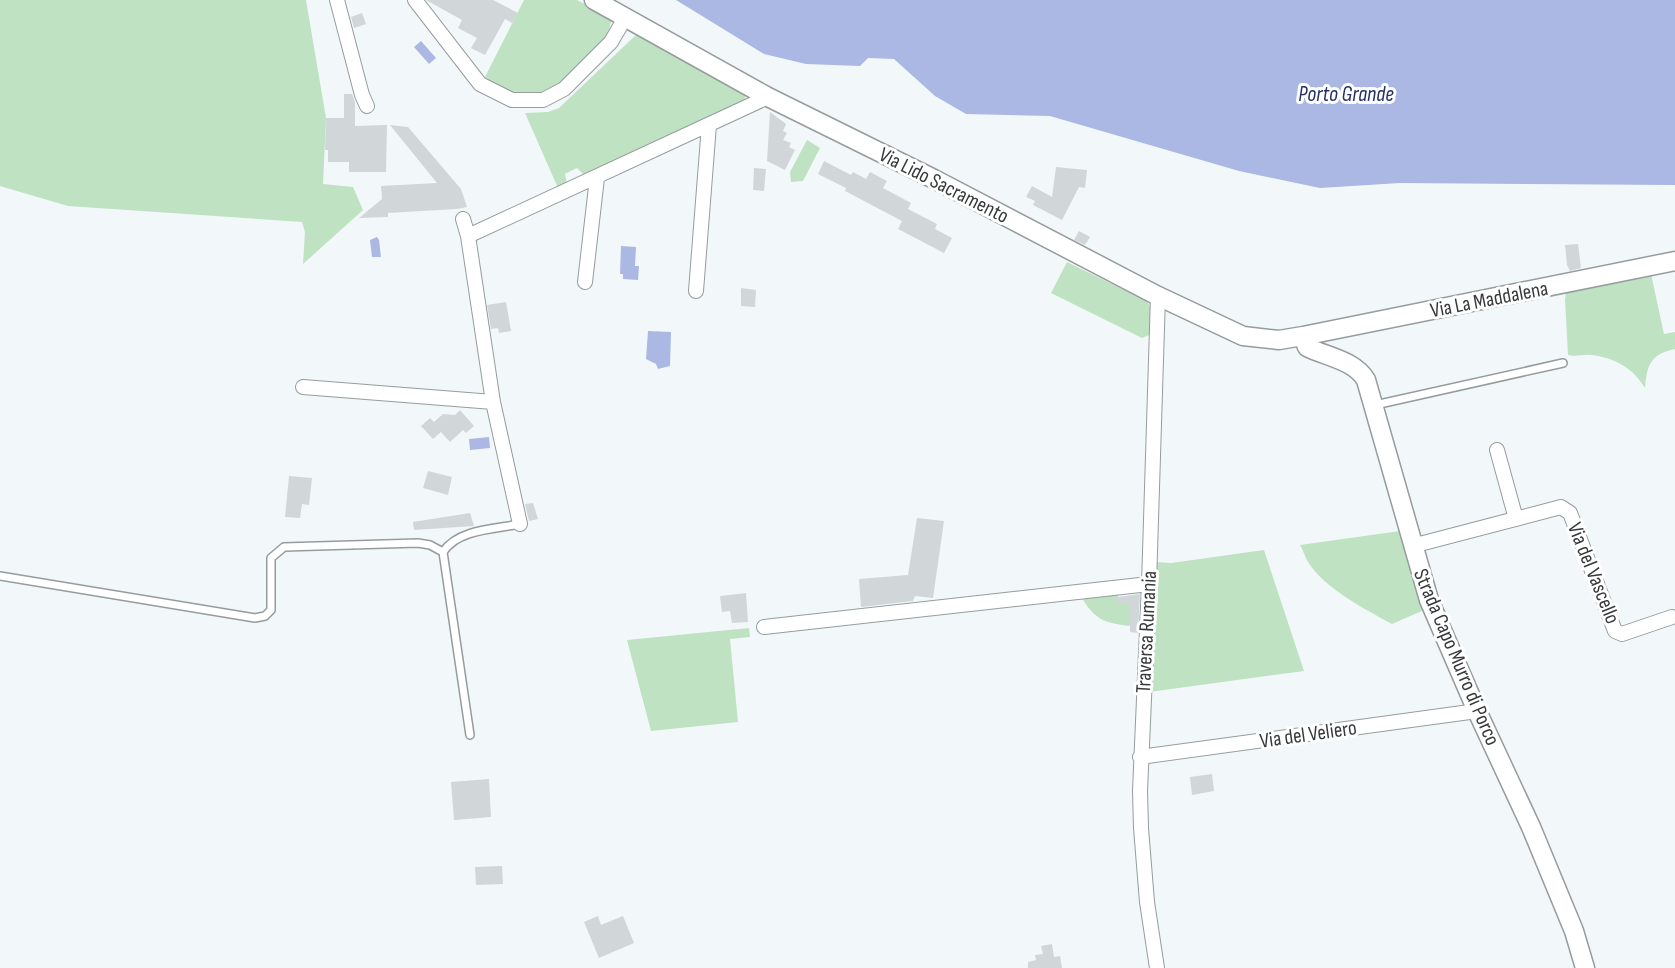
<svg xmlns="http://www.w3.org/2000/svg" width="1675" height="968" viewBox="0 0 1675 968" font-family="'Sofia Sans Condensed',sans-serif">
<style>
.green{fill:#bee2c2}
.water{fill:#aab8e3}
.building{fill:#d1d6d9}
.lines{fill:none;stroke-linecap:round;stroke-linejoin:round}
.lane-casing{stroke:#969c9d;stroke-width:10}
.street-casing{stroke:#969c9d;stroke-width:16}
.secondary-casing{stroke:#969c9d;stroke-width:21}
.lane{stroke:#fff;stroke-width:7}
.street{stroke:#fff;stroke-width:14}
.secondary{stroke:#fff;stroke-width:18}
.labels{text-anchor:middle;stroke-width:6;stroke-linejoin:round;paint-order:stroke}
.street-label{font-size:21px;fill:#37393a;stroke:#fff}
.water-label{font-size:22px;font-style:italic;fill:#243065;stroke:#fff}
</style>
<rect width="100%" height="100%" fill="#f2f8f9"/>
<path class="green" d="M0 0H306L326 118 323 184 353 187 363 210 303 264 305 232 302 222 68 206 0 186Z
M524 0H577L612 18 608 34 603 42C593 52 564 85 554 90 529 101 504 93 485 77Z
M637 34 745 96V102L585 176 577 168 565 174 567 184 558 188 525 113 548 112 559 108Z
M807 140 820 148 803 181 791 182 790 172Z
M1067 262 1147 301C1155 311 1151 324 1149 335L1142 338 1051 293Z
M1651 274 1664 334 1675 332V349C1651 354 1647 364 1645 388 1633 368 1615 358 1592 355 1584 354 1576 357 1568 355L1565 300 1566 292Z
M1400 531 1424 610 1392 624C1365 609 1325 589 1308 562 1305 557 1303 550 1300 545Z
M1264 550 1304 671 1149 692 1155 562 1171 563Z
M1118 592V604H1130V626C1103 623 1094 619 1080 595Z
M749 628 750 637 730 639 738 722 651 731 627 640Z"/>
<path class="water" d="M676 0H1675V185L1400 183 1320 188 1239 171 1050 116 966 114 935 96 894 59 868 58 860 66 806 64 764 54Z
M421 41 436 58 429 64 414 47Z
M377 237 379 240 381 257H372L370 240Z
M621 246 636 247 635 266H639L638 280 623 279V274H620Z
M648 331 671 332 670 366 658 369 656 364 646 359Z
M489 437 490 448 470 450 469 439Z"/>
<path class="building" d="M426 0H493L518 13 512 23 505 19 485 55 471 48 477 38 458 28 462 20Z
M362 13 366 24 354 28 351 17Z
M344 94H352L355 102V126L387 125 386 172H349V162H328V150H325L326 118H344Z
M770 112 786 124 783 131 787 133 783 140 791 143 789 147 795 150 785 170 767 161Z
M390 125 408 127 461 189 467 207 457 209 388 213V217L359 218 382 199 381 186 437 183Z
M824 161 851 175 853 172 866 179 870 172 887 181 883 188 911 203 908 209 937 224 935 229 952 238 944 253 898 229 902 221 845 191 846 188 818 174Z
M1056 167 1087 170 1085 188 1079 187 1062 220 1033 205 1035 201 1026 197 1032 186 1052 197Z
M754 168 766 169 764 191 753 190Z
M1079 231 1090 237 1085 245 1074 240Z
M1578 244 1581 268 1570 271 1567 265 1565 245Z
M741 288 756 290 755 307 741 306Z
M506 302 511 331 499 333 498 328 491 329 487 305Z
M460 410 474 426 466 433 463 430 450 442 441 432 433 439 421 426 430 418 434 422 443 414 455 415Z
M428 471 452 477 448 495 423 488Z
M289 476 312 478 309 505 302 504 300 518 285 517Z
M533 503 538 519 529 521 525 504Z
M470 513 474 526 414 530 413 522Z
M917 518 944 521 933 598 915 596 913 601 861 607 859 579 908 575Z
M746 593 748 622 732 623 730 611 722 612 720 596Z
M1140 594 1138 633 1130 632V604H1118V597Z
M1212 774 1214 791 1192 795 1190 777Z
M489 779 491 817 454 820 451 782Z
M502 866 503 884 476 885 475 867Z
M598 916 601 925 623 916 634 943 599 958 584 922Z
M1052 944 1054 957 1060 956 1062 968H1028V962L1036 960 1035 955 1043 954 1041 946Z"/>
<g class="lines">
<g class="lane-casing">
<path id="lane" d="M1375 405 1563 363
M443 552C458 529 495 529 520 524
M0 576 255 618 265 616 271 610V558L284 547 418 543 430 545 443 552 470 735"/>
</g>
<g class="street-casing">
<path id="street" d="M337 0 362 95 367 106
M415 0 480 84 512 100H543L564 89 611 42 626 16
M463 219 468 236
M585 282 597 178
M696 291 709 125
M303 387 493 402
M1497 450 1516 519
M520 524 493 402 468 236 768 97
M1412 546 1561 507 1570 513 1615 631 1622 634 1672 617
M764 627 1149 584
M1140 757 1477 711
M1157 968 1147 902 1141 828 1140 791 1149 584 1158 296"/>
</g>
<g class="secondary-casing">
<path id="secondary" d="M594 0 768 97 934 179 1158 296 1243 336 1279 340 1303 336 1675 261
M1303 336 1307 347C1327 357 1354 360 1366 380L1429 600 1477 711 1531 827 1574 931 1585 968"/>
</g>
<use href="#lane" class="lane"/>
<use href="#street" class="street"/>
<use href="#secondary" class="secondary"/>
</g>
<g class="labels">
<g class="street-label">
<text transform="translate(944 185) rotate(27)" y="7">Via Lido Sacramento</text>
<text transform="translate(1489 299) rotate(-11)" y="7">Via La Maddalena</text>
<text transform="translate(1594 573) rotate(68)" y="7">Via del Vascello</text>
<text transform="translate(1146 632) rotate(-87)" y="7">Traversa Rumania</text>
<text transform="translate(1457 657) rotate(67)" y="7">Strada Capo Murro di Porco</text>
<text transform="translate(1308 734) rotate(-8)" y="7">Via del Veliero</text>
</g>
<g class="water-label">
<text x="1346" y="101">Porto Grande</text>
</g>
</g>
</svg>
